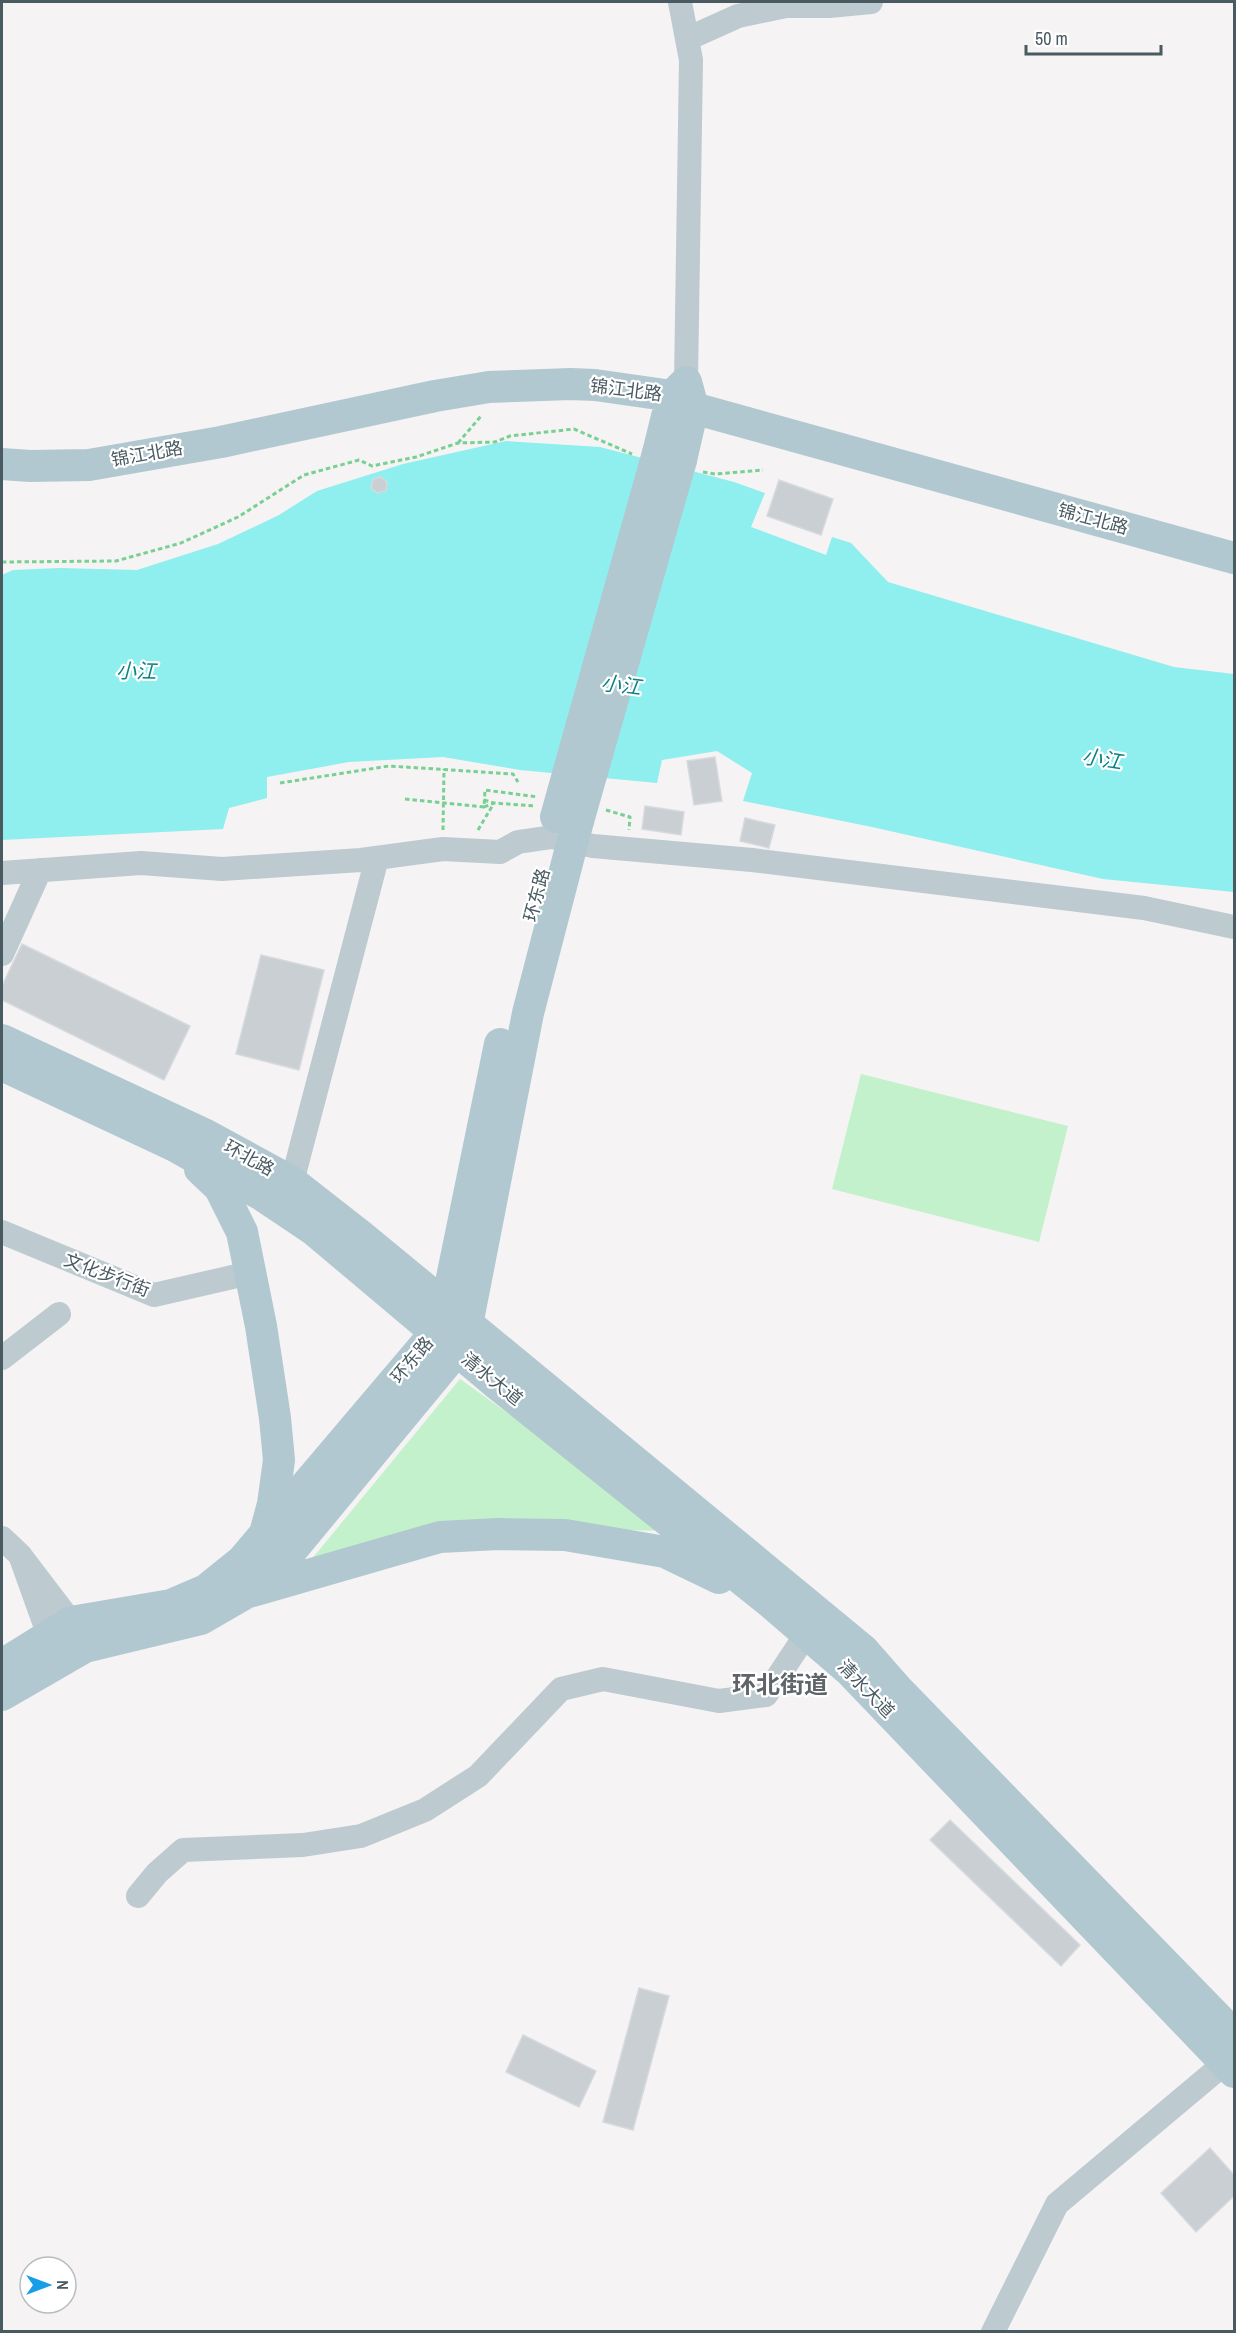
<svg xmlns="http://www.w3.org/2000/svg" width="1236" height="2333" viewBox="0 0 1236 2333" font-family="'Archivo Narrow','Noto Sans SC',sans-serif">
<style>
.green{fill:#c2f1cb}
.water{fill:#8feeee}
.building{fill:#c9cfd2;stroke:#d6dade;stroke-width:1.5}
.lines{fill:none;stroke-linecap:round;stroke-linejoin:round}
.path{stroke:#79d093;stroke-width:3;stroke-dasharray:4.5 3;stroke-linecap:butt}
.minor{stroke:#bdcacf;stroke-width:24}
.major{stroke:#b2c8d1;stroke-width:32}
.major-bridge{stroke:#b2c8d1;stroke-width:32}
.labels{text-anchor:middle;stroke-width:4.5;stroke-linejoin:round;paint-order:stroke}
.street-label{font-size:18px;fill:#495a61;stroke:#fff}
.water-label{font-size:20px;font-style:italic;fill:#0c8282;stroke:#fff}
.district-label{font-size:24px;font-weight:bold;fill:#5f6468;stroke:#fff}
</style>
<rect width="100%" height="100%" fill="#f5f3f3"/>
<path class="green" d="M861 1074 1068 1126 1039 1242 832 1189Z
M460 1379 673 1531 514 1528 311 1560Z"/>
<path class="water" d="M506 441 600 447 734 482 765 493 751 527 826 555 832 537 851 543 888 582 1174 667 1234 674V892L1103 879 872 827 743 801 752 773 717 751 662 760 657 783 520 770 443 757 349 762 267 777V798L229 808 223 829 2 840V575L13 570 60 568 137 570 218 544 279 515 317 491 403 464Z"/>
<path class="building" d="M381 477 387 482 386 491 377 493 371 488 373 479Z
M779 480 833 499 821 535 767 516Z
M715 757 722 801 694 805 687 761Z
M645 806 684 812 681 835 642 829Z
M745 818 775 825 769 848 740 841Z
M22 944 190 1026 164 1080 2 1000V986Z
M261 955 324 970 299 1070 236 1054Z
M950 1820 1080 1945 1061 1966 930 1840Z
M639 1988 669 1996 633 2130 603 2122Z
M523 2035 596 2071 579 2107 506 2072Z
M1210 2148 1234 2175V2196L1196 2232 1161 2193Z"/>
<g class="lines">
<path class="path" d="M458 443 481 416
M703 472 715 474 763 470
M2 562 116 561 181 543 238 517 304 475 359 460 372 466 416 457 458 443 495 442 510 436 574 429 632 454
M280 783 389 766 513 774 518 782
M405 799 484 807 485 790 538 797
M484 800 494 803 536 806
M606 810 630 817 629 830
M443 830 444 769
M478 830 494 803 484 807"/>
<path class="minor" d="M680 2 691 60 686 382
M687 39 738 16 786 6H829L871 2
M2 873 141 863 222 869 361 860 443 849 500 852 518 842 552 837 593 846 752 860 1144 908 1234 927
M2 954 40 870
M292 1182 377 858
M2 1232 154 1295 250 1273
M2 1358 59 1314
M2 1538 20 1555
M56 1649 49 1636 20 1555 71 1622 79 1637
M138 1896 157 1873 183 1850 303 1845 361 1836 425 1810 478 1776 561 1689 603 1679 719 1701 766 1695 807 1633
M993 2332 1057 2204 1225 2063"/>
<path class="major" d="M658 453 672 396 686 382 693 408 681 460
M2 464 30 466 89 465 221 442 435 396 489 387 571 384 595 385 672 396 693 408 1234 558
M2 1040 206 1135 292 1182 361 1236 863 1650 899 1691 1234 2035
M2 1065 175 1146 262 1195 314 1230 497 1384 770 1602 850 1671 1234 2072
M200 1169 220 1188 242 1232 261 1326 275 1418 279 1460 273 1504 266 1530
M253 1591 440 1537 498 1534 565 1535 665 1552 719 1578
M2 1665 71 1622 171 1605 206 1590 242 1561 436 1332 446 1307 500 1044
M2 1695 85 1647 201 1619 246 1593 290 1552 457 1350 467 1325 528 1013 578 821"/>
<path class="major-bridge" d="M556 817 658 453
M578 821 681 460"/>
</g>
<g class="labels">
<g class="street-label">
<text transform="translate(626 390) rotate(7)" y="6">锦江北路</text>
<text transform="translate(147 454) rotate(-10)" y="6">锦江北路</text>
<text transform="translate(1093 519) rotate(15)" y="6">锦江北路</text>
<text transform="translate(537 895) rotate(-75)" y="6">环东路</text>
<text transform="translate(249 1158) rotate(29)" y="6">环北路</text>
<text transform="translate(107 1275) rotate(21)" y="6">文化步行街</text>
<text transform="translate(412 1360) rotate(-50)" y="6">环东路</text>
<text transform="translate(492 1379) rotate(39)" y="6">清水大道</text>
<text transform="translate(866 1689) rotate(46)" y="6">清水大道</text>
</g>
<g class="water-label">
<text transform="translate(136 671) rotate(1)" y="7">小江</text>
<text transform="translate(621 685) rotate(7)" y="7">小江</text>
<text transform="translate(1102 759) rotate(9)" y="7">小江</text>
</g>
<g class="district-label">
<text x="780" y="1693">环北街道</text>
</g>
</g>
<rect width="1236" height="2333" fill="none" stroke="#495a61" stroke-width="6"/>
<g transform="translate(48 2285) rotate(90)"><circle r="28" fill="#ffffff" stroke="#b6bdc0" stroke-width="1.5"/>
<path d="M0-4.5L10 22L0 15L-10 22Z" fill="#189ee9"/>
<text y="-9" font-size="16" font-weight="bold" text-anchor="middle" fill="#495a61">N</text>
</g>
<path d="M1026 45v9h135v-9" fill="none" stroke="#495a61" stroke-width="3"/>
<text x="1035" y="45" font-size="18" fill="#495a61" stroke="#ffffff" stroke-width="4.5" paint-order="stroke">50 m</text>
</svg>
